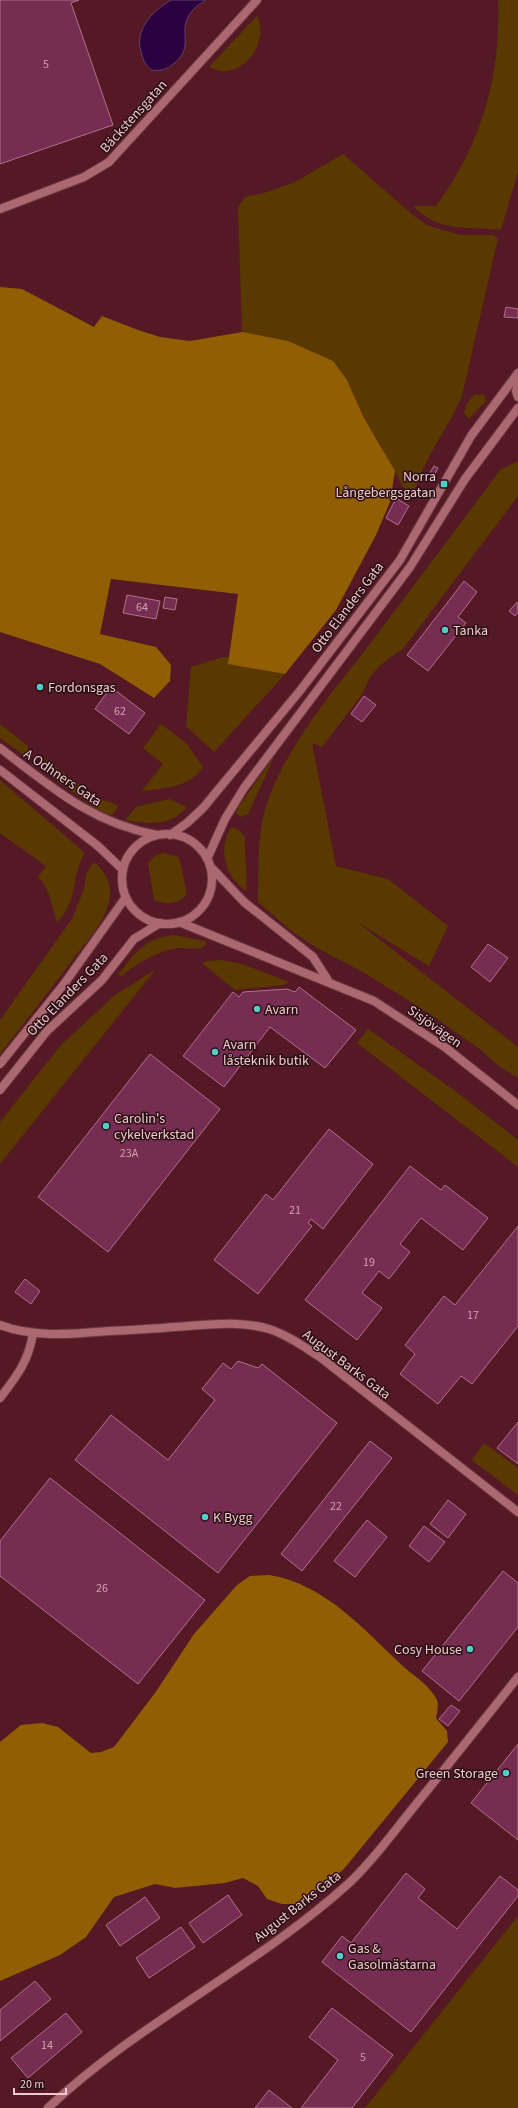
<svg xmlns="http://www.w3.org/2000/svg" width="518" height="2108" viewBox="0 0 518 2108" font-family="'Source Sans 3',sans-serif">
<style>
.green{fill:#5a3901}
.forest{fill:#915e04}
.water{fill:#2c013f;stroke:#663d69}
.building{fill:#762d51;stroke:#b1718d}
.lines{fill:none;stroke-linecap:round;stroke-linejoin:round}
.minor-casing{stroke:#6a3842;stroke-width:10}
.tertiary-casing{stroke:#6a3842;stroke-width:10}
.minor{stroke:#ab6870;stroke-width:8}
.tertiary{stroke:#ab6870;stroke-width:8}
.poi-dot{fill:#53cdca;stroke:#290f13;stroke-width:1.5}
.labels{text-anchor:middle;stroke-width:3;stroke-linejoin:round;paint-order:stroke}
.number-label{font-size:12px;fill:#d1a2ad}
.street-label{font-size:14px;fill:#efc9cc;stroke:#290f13}
.poi-label{font-size:14px;fill:#efc9cc;stroke:#290f13;text-anchor:start}
</style>
<rect width="100%" height="100%" fill="#541924"/>
<path class="green" d="M498 0H518V172L501 230C466 226 439 233 413 206H436C474 155 496 94 498 30 498 21 499 10 498 0Z
M257 16C271 44 239 84 209 67Z
M343 154 414 216 427 225 460 235H492L498 238 462 396C448 429 423 459 414 494L403 487 380 444 363 416 347 380 288 341 242 332 238 207 245 197 264 193 295 182Z
M483 394 486 401 469 419 464 413 466 405 474 395Z
M518 461V496L403 649C384 661 371 670 363 693L322 747 312 743 336 866 388 879 448 926 429 966 357 922 518 1047V1078L500 1067 481 1050 427 1012 363 972 317 948 294 933 258 902C259 866 256 830 270 795 291 741 331 694 366 649 411 589 456 530 500 470Z
M223 657H229V664L285 674 214 752 186 726 191 667Z
M0 724 28 746 27 756H25L0 738Z
M161 724 187 744 203 767C190 788 164 788 142 791L163 764 143 748Z
M275 755 248 814 241 817 236 813 239 806Z
M45 759 95 797 117 805V809L112 815 100 811 52 777Z
M0 780 85 853C70 876 80 900 57 922 51 905 51 891 38 877L46 866 0 833Z
M169 799 187 807C170 827 148 824 125 820L136 807Z
M232 827 240 831 245 837C244 848 248 886 246 891 226 877 216 849 232 827Z
M164 853 179 857 187 894C179 905 165 905 154 900L148 863 156 855Z
M94 862C103 869 111 882 110 893 109 920 86 941 71 962 48 993 24 1023 0 1054V1020L72 919 84 889 86 874Z
M173 935 205 941 207 943C200 953 187 947 177 948 155 952 138 963 121 976L118 975C135 953 144 939 173 935Z
M223 960 245 965 289 982 283 985 235 990 202 963 207 961Z
M156 969 0 1164V1122L61 1045 115 995Z
M368 1029 459 1094 518 1140V1167L357 1043Z
M484 1443 518 1468V1495L472 1460Z
M518 1916V2108H365Z"/>
<path class="forest" d="M0 287 22 289 94 327 102 316 138 330 160 337 190 341 242 332 288 341 333 361 347 380 363 416 395 471 390 502 376 535 336 610 285 674 228 664 238 594 111 579 100 634 156 647 171 665 170 681 154 698 100 664 0 632Z
M269 1575C326 1584 365 1631 405 1668 417 1678 430 1686 437 1700 439 1705 437 1713 436 1718L447 1731 448 1742 343 1870 298 1904H282L267 1899 258 1886 243 1878 225 1883 175 1888 155 1884 114 1897 86 1937 60 1955 0 1981V1742L21 1725 42 1723 58 1727 91 1753 101 1752 114 1747 155 1693 194 1634 237 1585 250 1576Z"/>
<path class="water" d="M171 0H206C199 4 192 9 188 17 179 34 195 48 172 65 165 70 160 71 152 70 146 66 144 62 142 55 133 31 151 12 171 0Z"/>
<path class="building" d="M0 0H79L71 3 113 125 0 164Z
M506 307 518 309V318L504 317Z
M434 466 438 468 433 477 429 474Z
M396 498 409 506 398 525 386 518Z
M464 581 477 592 458 617 466 623 428 671 407 655Z
M127 595 160 601 156 619 123 613Z
M165 597 177 599 175 610 163 608Z
M517 602 518 612 515 616 509 611Z
M111 687 145 713 129 734 95 709Z
M364 696 376 705 362 722 351 714Z
M488 944 508 958 490 982 471 967Z
M299 987 356 1030 325 1068 270 1027 224 1087 183 1056 233 992 239 997 243 992 287 989 295 992Z
M150 1054 220 1109 108 1252 38 1197Z
M329 1129 373 1164 323 1229 311 1219 308 1223 312 1226 258 1294 214 1260 266 1194 273 1200Z
M410 1166 441 1190 445 1185 488 1218 463 1250 421 1218 400 1244 410 1252 389 1279 379 1271 362 1293 382 1308 357 1340 305 1300Z
M518 1226V1326L472 1384 461 1376 438 1404 400 1374 415 1354 405 1345 444 1296 455 1305Z
M25 1279 40 1291 31 1304 15 1292Z
M238 1361 258 1368 262 1364 337 1423 218 1573 75 1460 111 1415 168 1460 215 1400 202 1389 223 1363 231 1369Z
M518 1422V1464L497 1448Z
M370 1441 392 1458 302 1571 281 1554Z
M50 1478 205 1600 138 1684 0 1576V1541Z
M448 1500 466 1514 448 1538 430 1524Z
M367 1520 387 1537 355 1577 334 1561Z
M424 1526 445 1542 429 1562 409 1546Z
M503 1571 518 1583V1627L459 1701 422 1671Z
M451 1705 460 1711 448 1726 439 1719Z
M518 1744V1840L471 1803Z
M406 1873 425 1889 418 1898 457 1929 500 1876 518 1890V1896L411 2032 322 1962 342 1936 351 1943Z
M228 1895 242 1915 203 1943 189 1923Z
M145 1897 160 1918 120 1946 106 1925Z
M181 1927 195 1947 149 1978 136 1958Z
M35 1981 51 1999 0 2041V2010Z
M332 2008 393 2055 352 2108H301L338 2060 309 2037Z
M66 2013 82 2032 28 2078 11 2058Z
M269 2090 292 2108H255Z"/>
<g class="lines">
<g class="minor-casing">
<path id="minor" d="M0 209 84 177 109 162 257 0
M518 382 516 391 518 397
M0 1325C34 1338 72 1334 109 1331 135 1330 161 1328 188 1326 215 1324 242 1321 269 1329 288 1335 304 1347 320 1357L518 1512
M0 1398C16 1377 29 1361 33 1333
M48 2108C139 2022 255 1968 348 1884 372 1862 392 1834 413 1808 448 1765 483 1721 518 1677"/>
</g>
<g class="tertiary-casing">
<path id="tertiary" d="M0 748C51 787 92 823 157 835
M0 770 98 846 123 870
M122 879a45 45 0 1 1 90 0a45 45 0 1 1-90 0Z
M170 835 187 823 203 808 299 692 400 560 471 436 518 373
M207 859 225 819 244 788 410 567 465 479 518 408
M210 866 244 902 313 957 329 982
M179 922 374 1001 446 1048 518 1105
M0 1064 64 984 126 897
M0 1090 47 1031 102 980 134 939 160 923"/>
</g>
<use href="#minor" class="minor"/>
<use href="#tertiary" class="tertiary"/>
</g>
<g class="poi-dot">
<rect x="440" y="480" width="8" height="8" rx="2"/>
<circle cx="445" cy="630" r="4"/>
<circle cx="40" cy="687" r="4"/>
<circle cx="257" cy="1009" r="4"/>
<circle cx="215" cy="1052" r="4"/>
<circle cx="106" cy="1126" r="4"/>
<circle cx="205" cy="1517" r="4"/>
<circle cx="470" cy="1649" r="4"/>
<circle cx="506" cy="1773" r="4"/>
<circle cx="340" cy="1956" r="4"/>
</g>
<g class="labels">
<g class="number-label">
<text x="46" y="68">5</text>
<text x="142" y="611">64</text>
<text x="120" y="715">62</text>
<text x="129" y="1157">23A</text>
<text x="295" y="1214">21</text>
<text x="369" y="1266">19</text>
<text x="473" y="1319">17</text>
<text x="336" y="1510">22</text>
<text x="102" y="1592">26</text>
<text x="47" y="2049">14</text>
<text x="363" y="2061">5</text>
</g>
<g class="street-label">
<text transform="translate(133 116) rotate(-48)" y="5">Bäckstensgatan</text>
<text transform="translate(347 607) rotate(-53)" y="5">Otto Elanders Gata</text>
<text transform="translate(63 777) rotate(34)" y="5">A Odhners Gata</text>
<text transform="translate(67 994) rotate(-46)" y="5">Otto Elanders Gata</text>
<text transform="translate(435 1026) rotate(35)" y="5">Sisjövägen</text>
<text transform="translate(347 1364) rotate(37)" y="5">August Barks Gata</text>
<text transform="translate(297 1906) rotate(-38)" y="5">August Barks Gata</text>
</g>
<g class="poi-label">
<text x="436" y="481" text-anchor="end">Norra<tspan x="436" dy="16">Långebergsgatan</tspan></text>
<text x="453" y="635">Tanka</text>
<text x="48" y="692">Fordonsgas</text>
<text x="265" y="1014">Avarn</text>
<text x="223" y="1049">Avarn<tspan x="223" dy="16">låsteknik butik</tspan></text>
<text x="114" y="1123">Carolin's<tspan x="114" dy="16">cykelverkstad</tspan></text>
<text x="213" y="1522">K Bygg</text>
<text x="462" y="1654" text-anchor="end">Cosy House</text>
<text x="498" y="1778" text-anchor="end">Green Storage</text>
<text x="348" y="1953">Gas &amp;<tspan x="348" dy="16">Gasolmästarna</tspan></text>
</g>
</g>
<path d="M14 2088v6h52v-6" fill="none" stroke="#efc9cc" stroke-width="2"/>
<text x="20" y="2088" font-size="12" fill="#efc9cc" stroke="#290f13" stroke-width="3" paint-order="stroke">20 m</text>
</svg>
